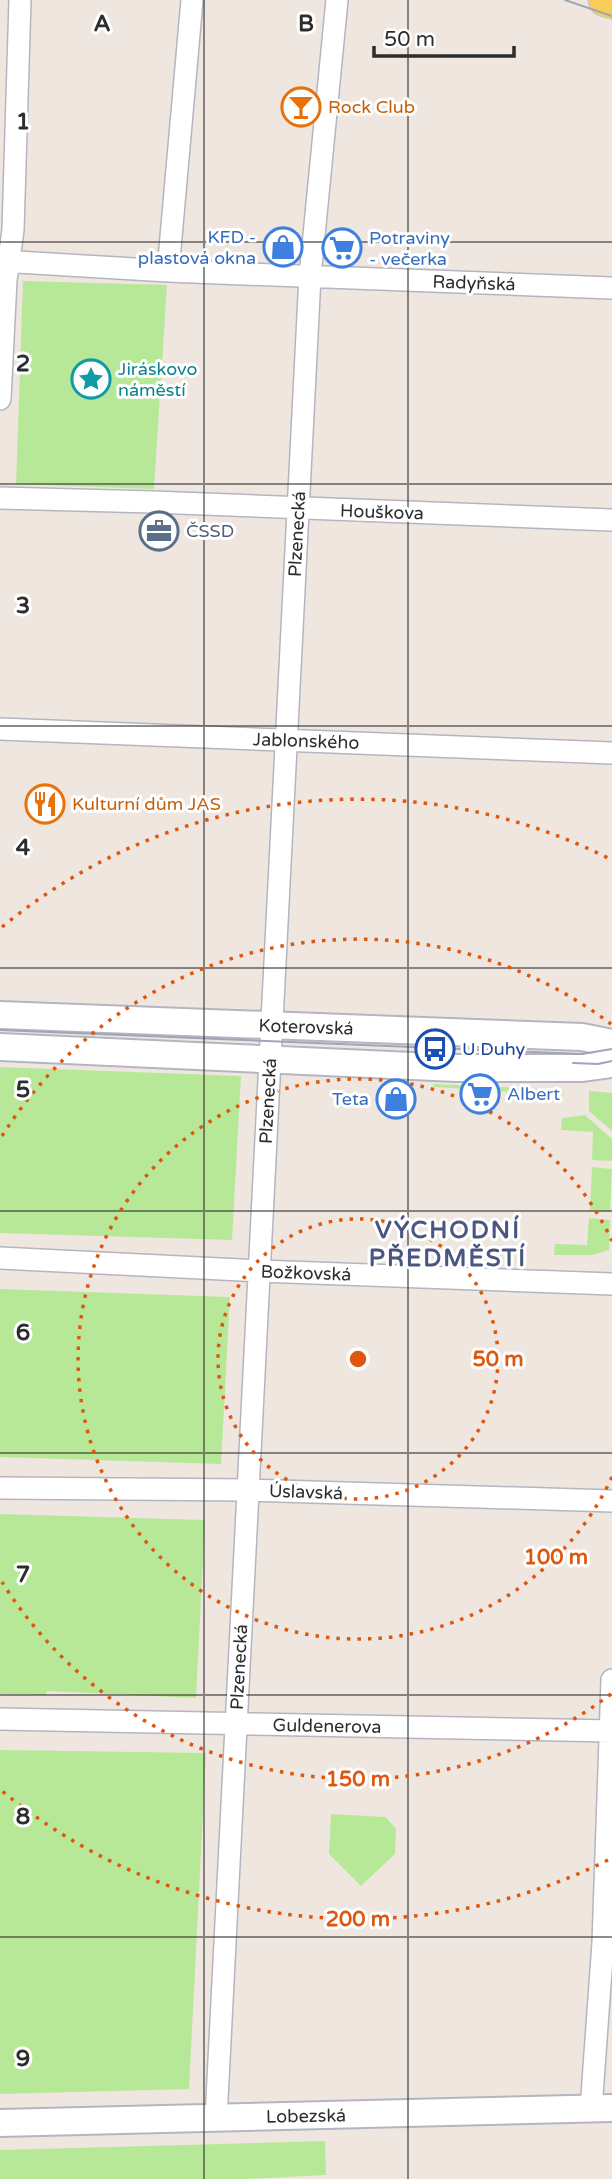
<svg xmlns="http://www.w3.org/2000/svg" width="612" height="2179" viewBox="0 0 612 2179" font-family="'Varela Round',sans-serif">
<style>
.green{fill:#b7e898}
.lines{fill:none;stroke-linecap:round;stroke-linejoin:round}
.minor-casing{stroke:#b3b6c1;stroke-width:24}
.tertiary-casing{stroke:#b3b6c1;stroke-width:30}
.primary-casing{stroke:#c8c8c8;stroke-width:35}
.minor{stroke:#fff;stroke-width:21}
.tertiary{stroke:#fff;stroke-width:26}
.primary{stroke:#f9cc59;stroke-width:32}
.tram{stroke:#a0a5b8;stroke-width:2}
.grid{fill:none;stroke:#2d2d2d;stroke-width:2;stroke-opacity:0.55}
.ring{fill:none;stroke:#df570e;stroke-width:3.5;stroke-dasharray:3.5 7}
.labels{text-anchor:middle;stroke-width:6;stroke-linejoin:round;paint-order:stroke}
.food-label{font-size:18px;fill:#c56008;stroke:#fff;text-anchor:start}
.shop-label{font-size:18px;fill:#366cbe;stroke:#fff;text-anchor:end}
.street-label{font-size:18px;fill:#2d2d2d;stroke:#fff}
.culture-label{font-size:18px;fill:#0d838f;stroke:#fff;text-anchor:start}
.service-label{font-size:18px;fill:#4e5e75;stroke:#fff;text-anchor:start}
.transit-label{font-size:18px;fill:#164399;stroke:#fff;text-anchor:start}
.district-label{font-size:24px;font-weight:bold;letter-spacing:2px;fill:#4a5681;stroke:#fff}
.grid-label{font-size:23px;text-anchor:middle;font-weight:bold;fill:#2d2d2d;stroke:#fff;stroke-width:6;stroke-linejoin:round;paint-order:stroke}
.centre{fill:#df570e;stroke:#fff;stroke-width:3.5}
.ring-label{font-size:21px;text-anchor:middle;font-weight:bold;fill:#df570e;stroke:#fff;stroke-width:6;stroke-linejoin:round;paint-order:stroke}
</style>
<rect width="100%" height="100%" fill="#efe7df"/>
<path class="green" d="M23 281 167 285 154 489 16 484Z
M0 1067 241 1076 232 1240 0 1233Z
M434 1084 564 1090 563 1095 434 1087Z
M589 1091 612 1093V1131L589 1111Z
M585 1115 612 1139V1161L592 1160 593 1132 561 1130 562 1118Z
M592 1167 612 1169 610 1212 590 1210Z
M589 1218 610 1220 609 1250 592 1255H554L555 1244 587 1245Z
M0 1289 230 1297 221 1464 0 1457Z
M0 1514 205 1520 196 1698 47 1691 46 1695 0 1694Z
M0 1750 206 1753 189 2089 0 2094Z
M331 1814 386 1817 396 1829 395 1854 361 1886 329 1854Z
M325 2141 326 2175 248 2179H0V2150Z"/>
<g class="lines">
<g class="minor-casing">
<path id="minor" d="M0 261 168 271 612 288
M168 271 192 0
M0 399 6 280 13 230 20 0
M0 498 153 502 612 520
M0 729 612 753
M0 1258 260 1271 612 1284
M0 1488 249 1490 612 1501
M0 1719 612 1731
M591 2109 603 1943 612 1680
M216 2119 310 276 337 0"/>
</g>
<g class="tertiary-casing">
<path id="tertiary" d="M0 1015 582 1037 612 1043
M0 1047 456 1068H581L612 1064
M0 2123 612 2108"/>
</g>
<g class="primary-casing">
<path id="primary" d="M605 0 612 2"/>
</g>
<use href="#minor" class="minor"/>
<use href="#tertiary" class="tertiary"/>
<use href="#primary" class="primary"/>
<path class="tram" d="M565 0 612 16
M0 1030 582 1054 612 1049
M573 1063 598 1064 612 1061"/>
</g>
<path class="grid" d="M204 0V2179M408 0V2179M0 242H612M0 484H612M0 726H612M0 968H612M0 1211H612M0 1453H612M0 1695H612M0 1937H612"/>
<g class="ring">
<circle cx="358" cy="1359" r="140"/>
<path d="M612 1477A280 280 0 1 1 612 1241"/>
<path d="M611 1694A420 420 0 0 1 2 1582M2 1136A420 420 0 0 1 611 1024"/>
<path d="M608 1860A560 560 0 0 1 2 1791M2 927A560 560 0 0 1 608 858"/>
</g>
<defs>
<g id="bar-ring" transform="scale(2.0125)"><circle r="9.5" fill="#fff" stroke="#e8710a" stroke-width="1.5"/><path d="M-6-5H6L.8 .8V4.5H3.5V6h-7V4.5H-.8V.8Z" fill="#e8710a"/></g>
<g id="shop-ring" transform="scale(2.0125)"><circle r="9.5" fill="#fff" stroke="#3f7fe0" stroke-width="1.5"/><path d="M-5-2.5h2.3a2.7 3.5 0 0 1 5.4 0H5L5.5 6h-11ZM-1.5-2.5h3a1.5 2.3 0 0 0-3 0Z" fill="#3f7fe0"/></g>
<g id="supermarket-ring" transform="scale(2.0125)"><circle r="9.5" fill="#fff" stroke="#3f7fe0" stroke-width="1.5"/><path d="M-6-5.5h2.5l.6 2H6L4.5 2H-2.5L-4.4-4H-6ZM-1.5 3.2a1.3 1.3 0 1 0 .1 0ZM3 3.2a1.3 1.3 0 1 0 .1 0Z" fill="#3f7fe0"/></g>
<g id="sight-ring" transform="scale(2.0125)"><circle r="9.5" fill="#fff" stroke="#0f9aa8" stroke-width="1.5"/><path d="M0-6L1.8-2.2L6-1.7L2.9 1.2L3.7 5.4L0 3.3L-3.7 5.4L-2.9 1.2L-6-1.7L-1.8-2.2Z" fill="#0f9aa8"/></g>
<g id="office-ring" transform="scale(2.0125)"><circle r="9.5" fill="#fff" stroke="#5c6f8a" stroke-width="1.5"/><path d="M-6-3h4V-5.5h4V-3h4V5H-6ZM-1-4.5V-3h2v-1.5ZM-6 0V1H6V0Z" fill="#5c6f8a"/></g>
<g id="restaurant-ring" transform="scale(2.0125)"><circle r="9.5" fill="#fff" stroke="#e8710a" stroke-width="1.5"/><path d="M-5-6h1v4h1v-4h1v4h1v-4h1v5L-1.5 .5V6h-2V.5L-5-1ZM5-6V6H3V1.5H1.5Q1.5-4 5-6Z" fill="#e8710a"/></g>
<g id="bus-ring" transform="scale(2.0125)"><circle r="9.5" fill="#fff" stroke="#1a4fb4" stroke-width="1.5"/><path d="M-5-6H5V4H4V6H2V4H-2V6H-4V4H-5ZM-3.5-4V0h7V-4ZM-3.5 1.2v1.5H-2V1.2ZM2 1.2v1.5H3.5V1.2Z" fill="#1a4fb4"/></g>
</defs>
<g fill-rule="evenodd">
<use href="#bar-ring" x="301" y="107"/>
<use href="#shop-ring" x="283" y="247"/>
<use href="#supermarket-ring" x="342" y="248"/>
<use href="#sight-ring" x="91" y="379"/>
<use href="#office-ring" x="159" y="531"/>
<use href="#restaurant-ring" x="45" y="804"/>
<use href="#bus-ring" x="435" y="1049"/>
<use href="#supermarket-ring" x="480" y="1094"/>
<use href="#shop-ring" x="396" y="1099"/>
</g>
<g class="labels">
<g class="food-label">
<text x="328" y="113">Rock Club</text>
<text x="72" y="810">Kulturní dům JAS</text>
</g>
<g class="shop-label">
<text x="256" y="243">KFD -<tspan x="256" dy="21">plastová okna</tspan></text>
<text x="369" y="244" text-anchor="start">Potraviny<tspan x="369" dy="21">- večerka</tspan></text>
<text x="507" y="1100" text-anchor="start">Albert</text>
<text x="369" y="1105">Teta</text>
</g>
<g class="street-label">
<text transform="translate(474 283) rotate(2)" y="6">Radyňská</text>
<text transform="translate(382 512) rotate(2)" y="6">Houškova</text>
<text transform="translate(297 534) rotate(-87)" y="6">Plzenecká</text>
<text transform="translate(306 741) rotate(2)" y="6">Jablonského</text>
<text transform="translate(306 1027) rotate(2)" y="6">Koterovská</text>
<text transform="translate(268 1101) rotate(-87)" y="6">Plzenecká</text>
<text transform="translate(306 1273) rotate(2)" y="6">Božkovská</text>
<text transform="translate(306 1492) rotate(2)" y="6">Úslavská</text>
<text transform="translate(239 1667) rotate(-87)" y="6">Plzenecká</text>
<text transform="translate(327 1726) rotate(1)" y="6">Guldenerova</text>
<text transform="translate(306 2116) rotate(-1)" y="6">Lobezská</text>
</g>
<g class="culture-label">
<text x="118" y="375">Jiráskovo<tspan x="118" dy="21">náměstí</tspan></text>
</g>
<g class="service-label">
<text x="186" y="537">ČSSD</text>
</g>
<g class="transit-label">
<text x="462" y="1055">U Duhy</text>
</g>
<g class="district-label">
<text x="448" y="1238">VÝCHODNÍ<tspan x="448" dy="28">PŘEDMĚSTÍ</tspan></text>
</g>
</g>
<g class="grid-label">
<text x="102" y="31">A</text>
<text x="306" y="31">B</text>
<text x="23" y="129">1</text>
<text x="23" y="371">2</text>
<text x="23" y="613">3</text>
<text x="23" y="855">4</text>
<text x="23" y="1097">5</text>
<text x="23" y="1340">6</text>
<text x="23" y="1582">7</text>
<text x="23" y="1824">8</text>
<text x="23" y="2066">9</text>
</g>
<circle cx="358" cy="1359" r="10" class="centre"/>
<g class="ring-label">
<text x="498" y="1366">50 m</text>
<text x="556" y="1564">100 m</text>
<text x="358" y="1786">150 m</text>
<text x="358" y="1926">200 m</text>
</g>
<path d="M374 46v10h140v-10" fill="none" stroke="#2d2d2d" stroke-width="3.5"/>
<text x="384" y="46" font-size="21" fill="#2d2d2d" stroke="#ffffff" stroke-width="5" paint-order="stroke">50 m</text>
</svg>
